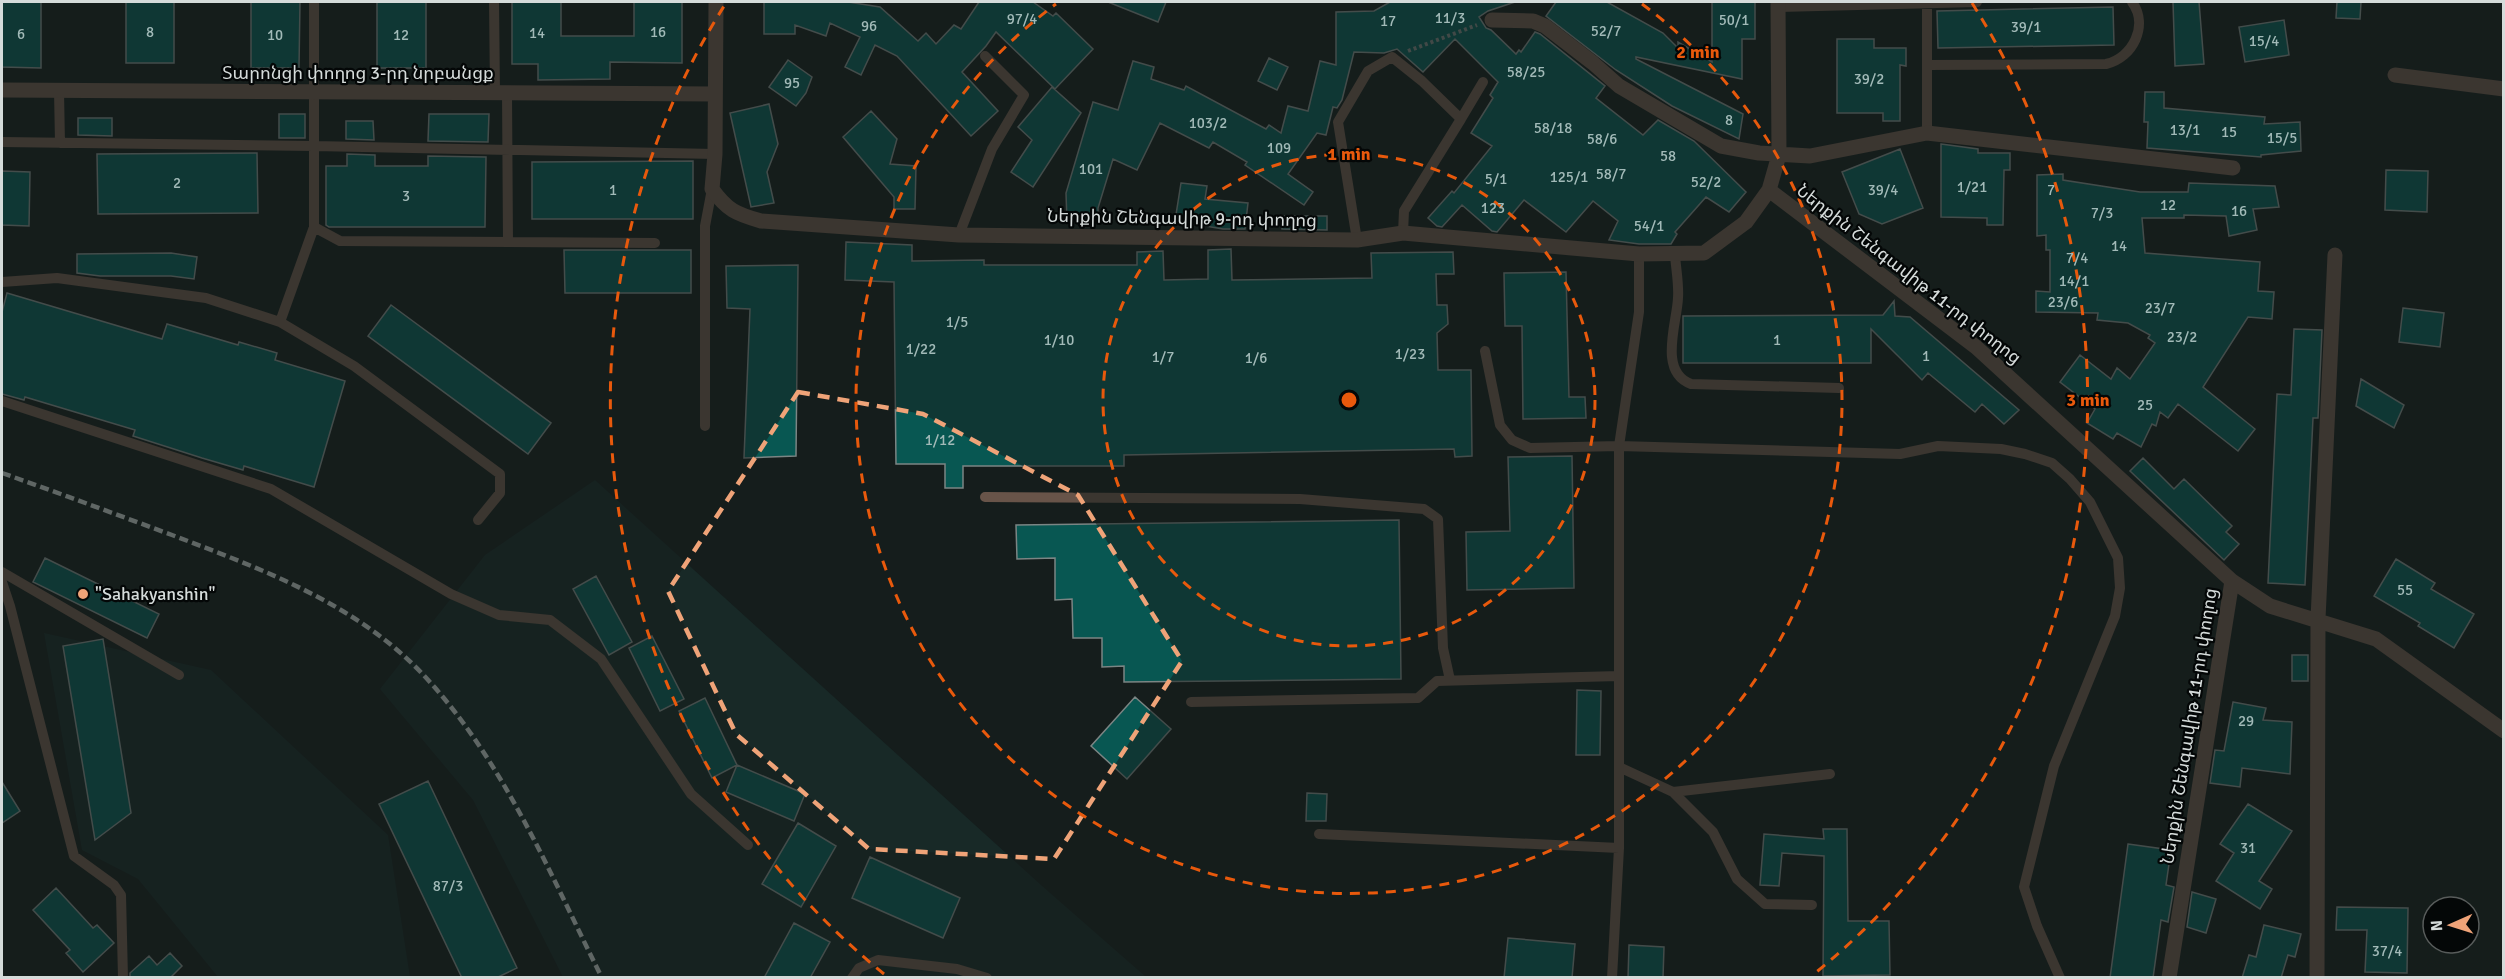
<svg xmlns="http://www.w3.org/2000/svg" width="2505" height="979" viewBox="0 0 2505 979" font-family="Signika,'Noto Sans Armenian',sans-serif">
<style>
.built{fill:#182927}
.building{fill:#085752;stroke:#7b8584;stroke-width:1.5}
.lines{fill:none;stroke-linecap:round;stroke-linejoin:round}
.path{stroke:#777e7d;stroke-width:4;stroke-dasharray:3 3;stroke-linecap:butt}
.lane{stroke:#685449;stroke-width:10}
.street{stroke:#685449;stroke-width:15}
.rail{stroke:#b8bebd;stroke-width:4.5;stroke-dasharray:9 4.5;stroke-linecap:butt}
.marked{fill:none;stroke:#efa378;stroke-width:4.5;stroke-dasharray:12 8;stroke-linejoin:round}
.ring{fill:none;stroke:#e8590c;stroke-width:3;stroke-dasharray:10 8}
.poi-dot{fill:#efa378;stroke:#040707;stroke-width:2}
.labels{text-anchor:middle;stroke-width:4.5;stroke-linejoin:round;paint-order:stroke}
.number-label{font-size:15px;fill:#a2bab8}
.street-label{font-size:18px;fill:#d5dbda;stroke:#040707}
.poi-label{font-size:18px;fill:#d5dbda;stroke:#040707;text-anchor:start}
.centre{fill:#e8590c;stroke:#040707;stroke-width:3}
.ring-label{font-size:18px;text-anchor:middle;font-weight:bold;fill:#e8590c;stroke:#040707;stroke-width:4.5;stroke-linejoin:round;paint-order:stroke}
</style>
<rect width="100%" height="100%" fill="#151d1c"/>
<path class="built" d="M595 480 1041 885 1146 977H563L473 800 380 689 485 555Z
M44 633 211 670 388 835 410 977H218L138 879 82 850Z"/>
<path class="building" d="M2 2H41V68L2 67Z
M126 2H174V63H126Z
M251 2H300L299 68H251Z
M377 2H426V68H377Z
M512 2H561V36H634V2H682V63L610 62V79L538 80V64H512Z
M764 2H848L880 7 918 41 926 33 936 44 954 25 961 29 979 2H1033L1053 16 1056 13 1093 49 1055 89 996 32 986 46 962 72 998 111 971 136 897 56 875 45 861 75 845 67 860 37 830 23 826 36 795 25V34H764Z
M1108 2H1166L1158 22Z
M1390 2H1515L1488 11 1479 17 1486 28 1491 30 1516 54 1519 50 1521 52 1535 32 1540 34 1605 86 1596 98 1643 135 1658 120 1694 141 1746 192 1729 212 1706 197 1675 232 1677 234 1671 244H1639L1609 240 1618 221 1593 201 1566 232 1524 200 1497 232 1492 231 1462 205 1442 227 1437 226 1428 218 1452 191 1454 193 1492 146 1471 133 1493 98 1490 95 1498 82 1455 39 1423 72 1397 49 1384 53 1354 52 1342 100 1337 108 1333 107 1326 135 1317 133 1288 174 1313 192 1304 205 1245 165 1247 162 1213 142 1209 148 1160 123 1137 170 1113 159 1098 208V221L1067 222 1066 193 1093 102 1118 110 1133 61 1154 67 1151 79 1184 90 1186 86 1266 129 1269 125 1281 133 1288 106 1308 111 1320 61 1336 65V12L1374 11Z
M1556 2H1607L1663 33 1678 48V42L1712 62V2H1755V39H1742V79L1636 57V59L1743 114 1739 139 1672 106 1616 70 1546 16Z
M2173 2H2199L2204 64 2175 66Z
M2337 2H2361L2360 19 2336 18Z
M2113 7 2114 45 1938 48 1937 11Z
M2284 20 2289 55 2245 62 2239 27Z
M1837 39H1874V48H1906V66L1900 65V121H1883V113H1837Z
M1269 58 1288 67 1277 90 1258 81Z
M788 60 812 77 806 93 796 106 769 87Z
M1052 87 1081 113 1033 187 1011 172 1032 140 1018 127Z
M2145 92H2164V108L2265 117 2264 124 2300 122 2301 151 2261 155V157L2147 148 2148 122H2144Z
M769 104 778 144 767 172 774 203 751 207 730 113Z
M871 111 897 139 890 164 916 166 915 209H894V197L843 137Z
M279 114H305V138H279Z
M429 114H489L488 142 428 141Z
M78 118H112V136L78 135Z
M346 121H373L374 140 346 139Z
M1941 144 1978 149V153H2010V170H2004L2003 225H1987V218L1941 217Z
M1900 149 1923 208 1882 224 1859 214 1842 172Z
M257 153 258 213 98 214 97 154Z
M347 154 375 155V166H428V156L486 157 485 227H329L326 225V166H347Z
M693 161V219H532V162Z
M2386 170 2428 171 2427 212 2385 210Z
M2 171 30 172 29 226 2 225Z
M2063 174V180L2140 192H2188L2189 183 2275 186 2279 207 2253 209 2257 230 2229 236 2226 216 2184 215V218H2142L2145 253 2260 262 2258 291 2274 292 2272 319 2248 317 2203 387 2255 429 2238 451 2178 404 2168 418 2160 412 2156 426 2152 424 2141 447 2117 433 2113 439 2087 423 2095 409 2060 382 2080 355 2111 379 2117 368 2130 379 2155 343 2148 338 2150 335 2128 323 2097 320 2098 313 2036 312V291L2050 292V250H2046V235L2037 236V175Z
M1181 183 1207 186 1205 199 1248 203 1245 229H1223L1175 221Z
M1282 216H1327V230L1282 229Z
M846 242 912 245V261L984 260V265H1137V252L1163 251 1164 280 1208 279V250L1231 249 1232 280 1372 278 1371 253 1453 252 1454 274H1436L1437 305H1447L1448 324 1437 333 1438 370H1471L1472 456 1455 457 1454 449 1124 455V466H963V488H945V464H896L894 282 845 280Z
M564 250H691V293H565Z
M171 253 197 257 194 279 171 276H100L77 273V254Z
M798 265 796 456 744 458 750 309 727 308 726 266Z
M1566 272 1569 397H1585L1586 418 1523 419 1522 326H1505L1504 273Z
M7 293 162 339 167 324 238 345 239 342 277 353 275 360 345 381 314 487 244 466 243 470 202 458 133 436 135 430 25 397 24 400 2 394V312Z
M1894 301 1895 316 1910 317 2019 410 2004 424 1982 404 1975 412 1928 373 1922 380 1871 329V363H1683V316L1883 315Z
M391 305 551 423 528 454 368 336Z
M2403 308 2444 313 2440 347 2399 342Z
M2294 329 2322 330 2318 418H2313L2305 585 2268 583 2277 394 2291 395Z
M2361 379 2404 405 2394 428 2356 406Z
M1572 456 1574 588 1467 590 1466 532 1510 531 1508 457Z
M2143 458 2174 489 2184 479 2232 526 2226 532 2239 544 2224 560 2130 471Z
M1399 520 1401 679 1124 682V666L1102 667V638H1073L1072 599 1055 600V558L1017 559 1016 525Z
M45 558 159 614 147 638 33 582Z
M2396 559 2435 583 2431 589 2474 614 2454 648 2418 626 2420 623 2374 596Z
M596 576 632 642 609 655 573 589Z
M652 636 684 699 660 711 629 648Z
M103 639 131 813 95 840 63 646Z
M2292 655H2308V681H2292Z
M1577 690 1601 691 1600 755H1576Z
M1135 697 1171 729 1127 779 1091 746Z
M705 698 737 765 712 778 679 711Z
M2233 702 2266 708 2263 720 2292 722 2290 774 2242 768 2240 787 2210 783 2215 750 2224 751Z
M737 765 805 794 794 821 726 792Z
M428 781 517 968 496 978H462L379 804Z
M2 782 20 811 2 823Z
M1307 793 1327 794 1326 821H1306Z
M2248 804 2292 831 2259 881 2272 889 2260 909 2216 881 2234 853 2220 844Z
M798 823 836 846 801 907 762 884Z
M1823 829H1847L1848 921H1889L1890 975 1823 976 1824 856 1782 853 1779 886 1760 885 1764 834 1824 839Z
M2128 844 2171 850 2166 885 2174 887 2168 922 2161 920 2153 978H2110Z
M870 857 960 898 943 938 852 898Z
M56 888 93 928 97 925 114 943 83 972 66 953 70 950 33 910Z
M2192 892 2216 899 2206 933 2187 927Z
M2337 907 2408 908 2407 973 2365 972 2367 930H2336Z
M794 923 830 942 810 978H764Z
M2264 925 2301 934 2295 957 2288 955 2281 978H2242L2249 955 2256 957Z
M1508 938 1575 944 1572 978H1504Z
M1629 945 1664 947 1663 978H1628Z
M170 953 182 966 170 978H130V973L149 956 157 965Z"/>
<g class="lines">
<path class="path" d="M1408 51 1477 25"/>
<path class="lane" d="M494 2 495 93
M1779 7 1977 2
M1927 65 2106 64C2133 58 2149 25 2132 2
M59 91 60 143
M507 93 508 242
M1461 119 1483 82
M1927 133V3
M2 142 314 146 715 154
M314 227 340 241 655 243
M959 235 992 149 1024 95 985 56
M1357 240 1338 122 1368 71 1392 57 1422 81 1461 119 1404 211 1403 233
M1675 255C1676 269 1679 284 1678 298 1677 323 1658 372 1691 384L1839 388
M2 282 57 278 206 298 280 322 354 366 500 474V493L478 520
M280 322 314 227V2
M1485 351 1500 425 1512 440 1530 448 1619 446 1900 454 1938 446 2001 449 2025 454 2052 463 2070 479 2090 502 2118 558 2120 588 2115 616 2054 766 2024 887 2037 926 2060 978
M2 401 271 489 451 594 499 615 550 620 601 659 691 794 748 845
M705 426V226L712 189
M985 497 1300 499 1424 509 1438 519 1443 648 1450 680
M2 572 179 675
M2 582 10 606 74 856 114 885 121 895 123 978
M1191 702 1418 698 1437 681 1619 676
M1619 767 1673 792 1713 832 1737 879 1765 904 1812 905
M1673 792 1830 774
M1319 834 1619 848
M852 978 859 968 878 960 957 969 987 978
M1612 978 1619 848V446L1639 312V254"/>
<path class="street" d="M716 2 715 154 712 189C727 210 736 214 761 221L959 235 1357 240 1403 233 1639 254 1704 253 1746 222 1769 190 1779 155 1778 2
M1492 20 1533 21 1545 26 1593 63 1619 86 1721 146 1759 153 1810 156 1927 133 2233 168
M2395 75 2504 89
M2 90 715 94
M1769 190 1976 347 2232 581 2270 606 2376 639 2504 731
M2169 978 2232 581
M2317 978 2318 619 2335 255"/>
<path class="rail" d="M2 473C59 493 115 514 172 535 264 570 361 605 429 681 506 766 551 876 602 978"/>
</g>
<path d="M0 0H2505V979H0ZM798 392 923 414 1078 495 1182 661 1054 859 869 849 736 734 668 591Z" fill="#151d1c" fill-opacity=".55" fill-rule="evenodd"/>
<path class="marked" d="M798 392 923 414 1078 495 1182 661 1054 859 869 849 736 734 668 591Z"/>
<g class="ring">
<circle cx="1349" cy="400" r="246"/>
<path d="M1642 4A493 493 0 1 1 1056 4"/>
<path d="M884 974A739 739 0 0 1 726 3M1972 3A739 739 0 0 1 1814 974"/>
</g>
<circle class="poi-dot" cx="83" cy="594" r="6"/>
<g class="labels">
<g class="number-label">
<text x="1450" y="23">11/3</text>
<text x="1022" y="24">97/4</text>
<text x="1734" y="25">50/1</text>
<text x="1388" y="26">17</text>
<text x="869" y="31">96</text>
<text x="2026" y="32">39/1</text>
<text x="1606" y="36">52/7</text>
<text x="150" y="37">8</text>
<text x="658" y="37">16</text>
<text x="537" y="38">14</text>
<text x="21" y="39">6</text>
<text x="275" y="40">10</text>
<text x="401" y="40">12</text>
<text x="2264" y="46">15/4</text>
<text x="1526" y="77">58/25</text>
<text x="1869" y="84">39/2</text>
<text x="792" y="88">95</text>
<text x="1729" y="125">8</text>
<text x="1208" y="128">103/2</text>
<text x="1553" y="133">58/18</text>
<text x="2185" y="135">13/1</text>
<text x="2229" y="137">15</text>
<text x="2282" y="143">15/5</text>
<text x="1602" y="144">58/6</text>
<text x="1279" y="153">109</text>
<text x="1668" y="161">58</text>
<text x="1091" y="174">101</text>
<text x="1611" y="179">58/7</text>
<text x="1569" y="182">125/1</text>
<text x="1496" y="184">5/1</text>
<text x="1706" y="187">52/2</text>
<text x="177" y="188">2</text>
<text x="1972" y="192">1/21</text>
<text x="613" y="195">1</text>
<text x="1883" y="195">39/4</text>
<text x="2051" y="195">7</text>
<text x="406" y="201">3</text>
<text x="2168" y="210">12</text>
<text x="1493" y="213">123</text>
<text x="2239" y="216">16</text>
<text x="2102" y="218">7/3</text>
<text x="1649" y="231">54/1</text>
<text x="2119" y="251">14</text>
<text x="2077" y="263">7/4</text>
<text x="2074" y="286">14/1</text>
<text x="2063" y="307">23/6</text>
<text x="2160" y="313">23/7</text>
<text x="957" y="327">1/5</text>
<text x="2182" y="342">23/2</text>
<text x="1059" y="345">1/10</text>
<text x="1777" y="345">1</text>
<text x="921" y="354">1/22</text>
<text x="1410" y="359">1/23</text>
<text x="1926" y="361">1</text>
<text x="1163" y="362">1/7</text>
<text x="1256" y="363">1/6</text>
<text x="2145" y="410">25</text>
<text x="940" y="445">1/12</text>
<text x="2405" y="595">55</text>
<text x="2246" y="726">29</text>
<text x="2248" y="853">31</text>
<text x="448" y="891">87/3</text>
<text x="2387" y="956">37/4</text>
</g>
<g class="street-label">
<text x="358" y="79">Տարոնցի փողոց 3-րդ նրբանցք</text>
<text transform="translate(1182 218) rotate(1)" y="6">Ներքին Շենգավիթ 9-րդ փողոց</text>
<text transform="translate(1909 274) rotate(38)" y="6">Ներքին Շենգավիթ 11-րդ փողոց</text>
<text transform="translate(2189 726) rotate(-81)" y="6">Ներքին Շենգավիթ 11-րդ փողոց</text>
</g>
<g class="poi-label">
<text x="95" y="600">"Sahakyanshin"</text>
</g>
</g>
<circle cx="1349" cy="400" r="9" class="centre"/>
<g class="ring-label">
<text x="1698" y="58">2 min</text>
<text x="1349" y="160">1 min</text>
<text x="2088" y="406">3 min</text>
</g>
<rect width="2505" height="979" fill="none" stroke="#d5dbda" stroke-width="6"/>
<g transform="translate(2451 925) rotate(267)"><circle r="28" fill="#040707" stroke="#585c5b" stroke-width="1.5"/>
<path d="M0-4.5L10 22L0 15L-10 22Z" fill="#efa378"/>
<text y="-9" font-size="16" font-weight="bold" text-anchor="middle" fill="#d5dbda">N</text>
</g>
</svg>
